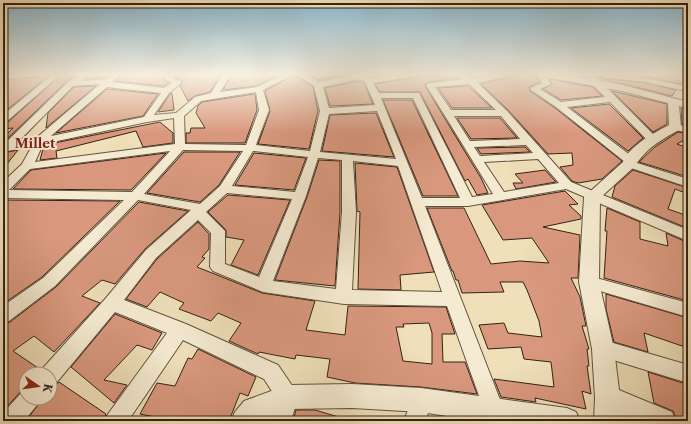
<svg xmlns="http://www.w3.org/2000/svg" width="691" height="424" viewBox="0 0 691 424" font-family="'Libre Caslon Text',serif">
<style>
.building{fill:#d9987e;stroke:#342214;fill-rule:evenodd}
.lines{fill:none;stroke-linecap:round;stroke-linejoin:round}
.minor-casing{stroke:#63523e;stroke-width:2}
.tertiary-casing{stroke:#63523e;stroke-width:2}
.minor{fill:#f5ebd2;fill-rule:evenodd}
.tertiary{fill:#f5ebd2;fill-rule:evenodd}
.labels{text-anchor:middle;stroke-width:4;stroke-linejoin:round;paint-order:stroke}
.far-district-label{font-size:13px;font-weight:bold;fill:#7a1f14;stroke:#f5ebd2}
</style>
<rect width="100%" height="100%" fill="#efe0ba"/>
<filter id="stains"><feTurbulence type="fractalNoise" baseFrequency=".005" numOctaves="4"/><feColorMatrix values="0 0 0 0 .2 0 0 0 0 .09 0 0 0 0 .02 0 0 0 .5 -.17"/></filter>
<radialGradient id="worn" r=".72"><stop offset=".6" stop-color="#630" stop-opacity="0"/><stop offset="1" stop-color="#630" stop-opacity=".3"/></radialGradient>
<path class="building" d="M42 74H51L3 113V80L37 77Z
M62 74H78L67 81 3 143V138L13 128 3 129V124L7 123Z
M90 74H111L106 78 85 79Z
M122 74H165L164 80 169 83 164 86 116 81Z
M175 74H221L210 92 195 96 188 101 180 86 183 81 175 77Z
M232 74H281L257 86 223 90Z
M307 74H353L319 80Z
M422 74H455L460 78 430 82 425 84V86L481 178 488 193 477 195 468 179 465 181 420 92H380L375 84 417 77Z
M511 74H538L537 79 540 82 529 87 530 91 555 108 622 161 602 179 578 183 572 181 560 167 573 165 572 153 548 154 508 110 481 84 509 77Z
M618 74H680L686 78 681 84 648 77Z
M294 75 313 87 318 111 309 149 258 144 270 111 265 91Z
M599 78 646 83 676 90 672 96Z
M549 79 593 87 602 96 561 100 543 89 552 84Z
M360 81 364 83 373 104 330 106 325 88Z
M96 86 46 128 48 113 74 87Z
M468 86 492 108H452L438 88Z
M107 89 158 94 143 116 56 133Z
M612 91 667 104V124L653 132Z
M172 93 174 110 158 112 170 94Z
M255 94 257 110 245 143H186V133H190L191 128H205L196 113 198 106 202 102Z
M383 100H412L458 196H423Z
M609 104 643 138 628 151 571 108Z
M681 108 688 109V125L682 124Z
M376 113 394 157 322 151 330 115Z
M457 118H500L517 138 471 139Z
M160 122 173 133V143L143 147 136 131 56 151 57 158 40 160 44 145Z
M678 132 688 134V138L677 144 688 148V177L639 162 655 147Z
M525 147 530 152 481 154 477 148Z
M18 150 3 169V153Z
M184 152H240L219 185 200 202 147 193Z
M166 153 131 190 13 189 31 170Z
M254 153 306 158 294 190 235 185Z
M319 160 340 161V212L335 286 275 280 307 197Z
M355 163 397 167 434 272 400 275 401 290 358 289 360 212 357 211Z
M545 170 556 182 516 189 513 183H523L515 174Z
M633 170 688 188V194L675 189 668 209 688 216 687 228 612 197 615 186Z
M565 191 578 204 569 205 581 216V219L543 227 580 235 578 278H571L580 297 586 326H582L589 349H587L589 366H587L591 394 582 391 586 409 535 398 536 402 501 397 494 379 554 387 551 362 524 359 521 347 488 349 479 325 504 323 508 333 542 337 539 321 527 290 523 282H500L504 292 462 293 458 280H456L453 271H452L427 208H464L491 264 520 261 549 263 532 238 503 240 482 205Z
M228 195 290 200 258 275 231 265 244 240 226 237V230L208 212Z
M3 200 120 201 42 277 3 304Z
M139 202 188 211 145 249 115 284 102 280 82 296 100 303 54 352 34 336 13 351 41 370 40 374H30L26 372V389L22 390 3 411V324L10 322 56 287Z
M607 208 640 222V239L668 246 666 233 684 241 688 260V301L604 278 607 231H605L606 219Z
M198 222 209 234V249L202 257 205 258 197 267 262 293 315 301 306 330 345 335 348 306 446 307 455 334H442L443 362H465L477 394 421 387 355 383 327 377 330 359 296 355 295 359 259 352 258 354 229 341 241 323 218 313 211 321 179 309 184 303 160 292 147 307 126 299 157 259ZM429 323 432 333V364L403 361 396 327H404L403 324Z
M606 294 688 318V348L644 333 648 352 614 342 606 309Z
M115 314 162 333 152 350 137 345 104 380 127 385 114 403 71 367Z
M198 349 256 377 248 396 240 393 229 421H175L140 414 157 383 175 386 188 358 192 359Z
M648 372 686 384 688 391V421H677L673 411 654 403Z
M59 382 106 414 103 421H26L43 398H50V390Z
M296 410H315L342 418V421H293Z"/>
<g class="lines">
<g class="minor-casing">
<path id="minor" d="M13 74H41L37 76 3 79V75Z
M53 74H61L6 122 3 123V115Z
M80 74H89L81 81 107 79 113 74H121L112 82 164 88 172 83 165 79 166 74H174L173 78 182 82 169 93 154 115 176 113 195 97 211 93 223 74H231L220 92 257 87 284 74H294L263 90 269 110 256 145 310 151 320 111 314 86 295 74H304L319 82 355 75 354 74H366L369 78 402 74H421L417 76 373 83 379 93H419L472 197 493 194 426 85 430 83 464 79 456 74H465L473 79 498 74H510L509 76 478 83 507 111 571 182 688 230V241L566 189 468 206H425L504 410 501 417 494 420 487 417 484 410 447 306 344 304 263 292 213 271 210 267 211 233 198 220 156 258 124 300 186 324 278 365 295 390 298 397 291 421H269L277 399 264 379 183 340 128 421H104L108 414 167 333 115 312 57 382 50 385V374H41L43 368 106 298 146 250 191 210 138 200 55 286 9 321 3 323V306L43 278 124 200 3 198V182L22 164 32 146 3 152V145L68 82ZM360 79 365 82 375 105 329 108 323 87ZM100 84 35 139 17 143 73 86ZM469 84 496 110H451L435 87ZM107 87 161 93 144 117 51 136ZM256 92 259 110 246 145 185 144 184 116 201 101ZM381 98H413L460 198H422ZM377 111 396 159 320 152 329 114ZM454 116H501L520 139 470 141ZM174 118 175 144 35 162 43 144 147 122ZM526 145 533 153 480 156 474 147ZM183 150 243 151 220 186 200 204 144 194ZM170 151 132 192 9 190 30 169ZM253 151 308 157 295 192 232 186ZM318 158 342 160V212L336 289 273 281 306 196ZM538 159 559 183 504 192 484 162ZM353 161 398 166 442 292 352 290 356 212ZM227 193 292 199 259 277 225 264V231L206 212Z
M539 74H547L546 78 551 84 540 89 561 102 605 97 593 85 586 74C620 74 651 78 684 86L685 88 681 90 646 82 595 76 656 137 657 139 656 141H648L610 102 567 107 634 158 636 160 634 162 688 179V187L625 166 623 164 625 162 556 107 531 90 530 88 542 83 538 78Z
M681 74H688V77Z
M675 124 688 127V133L672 129 670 127 672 125Z
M589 276 688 303V317L583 286 581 282 583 278Z
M603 340 688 365V383L597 355 594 349 597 343Z
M26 390V398H40L37 405 24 421H3V413L23 391Z
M421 390 428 393 431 400 426 421H404L414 393Z"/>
</g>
<g class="tertiary-casing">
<path id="tertiary" d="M541 74H561L623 85 688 102V108L679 106 681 127 679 130C659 141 647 148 634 167L600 198 599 282 614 349 619 390 672 412 676 421H632L620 416V421H594L595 398 592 349 579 282 584 197 623 162C628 147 655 132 669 125L668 103 622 91 546 77Z
M352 384 421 388 567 408 576 412 580 421H479L421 412 352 408 288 409 260 421H231L235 412 244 401 288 385Z"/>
</g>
<use href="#minor" class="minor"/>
<use href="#tertiary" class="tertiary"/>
</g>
<linearGradient id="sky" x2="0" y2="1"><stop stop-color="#89b8d1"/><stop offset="0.56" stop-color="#f8f1e0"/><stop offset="1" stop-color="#f8f1e0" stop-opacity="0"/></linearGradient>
<rect width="691" height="133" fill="url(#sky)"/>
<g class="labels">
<g class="far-district-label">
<text x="35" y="148">Millet</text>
</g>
</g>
<rect width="691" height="424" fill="none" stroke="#efe0ba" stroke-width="16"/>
<rect x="4" y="4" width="683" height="416" fill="none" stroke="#342214" stroke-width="2"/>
<rect x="8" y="8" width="675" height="408" fill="none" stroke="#342214"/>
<g transform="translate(38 386) rotate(103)"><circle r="19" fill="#f5ebd2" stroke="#a89b86"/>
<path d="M0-3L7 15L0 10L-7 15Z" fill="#8f2418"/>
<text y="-6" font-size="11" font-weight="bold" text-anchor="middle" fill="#342214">K</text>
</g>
<rect width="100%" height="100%" filter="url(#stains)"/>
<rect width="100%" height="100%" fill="url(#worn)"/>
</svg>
